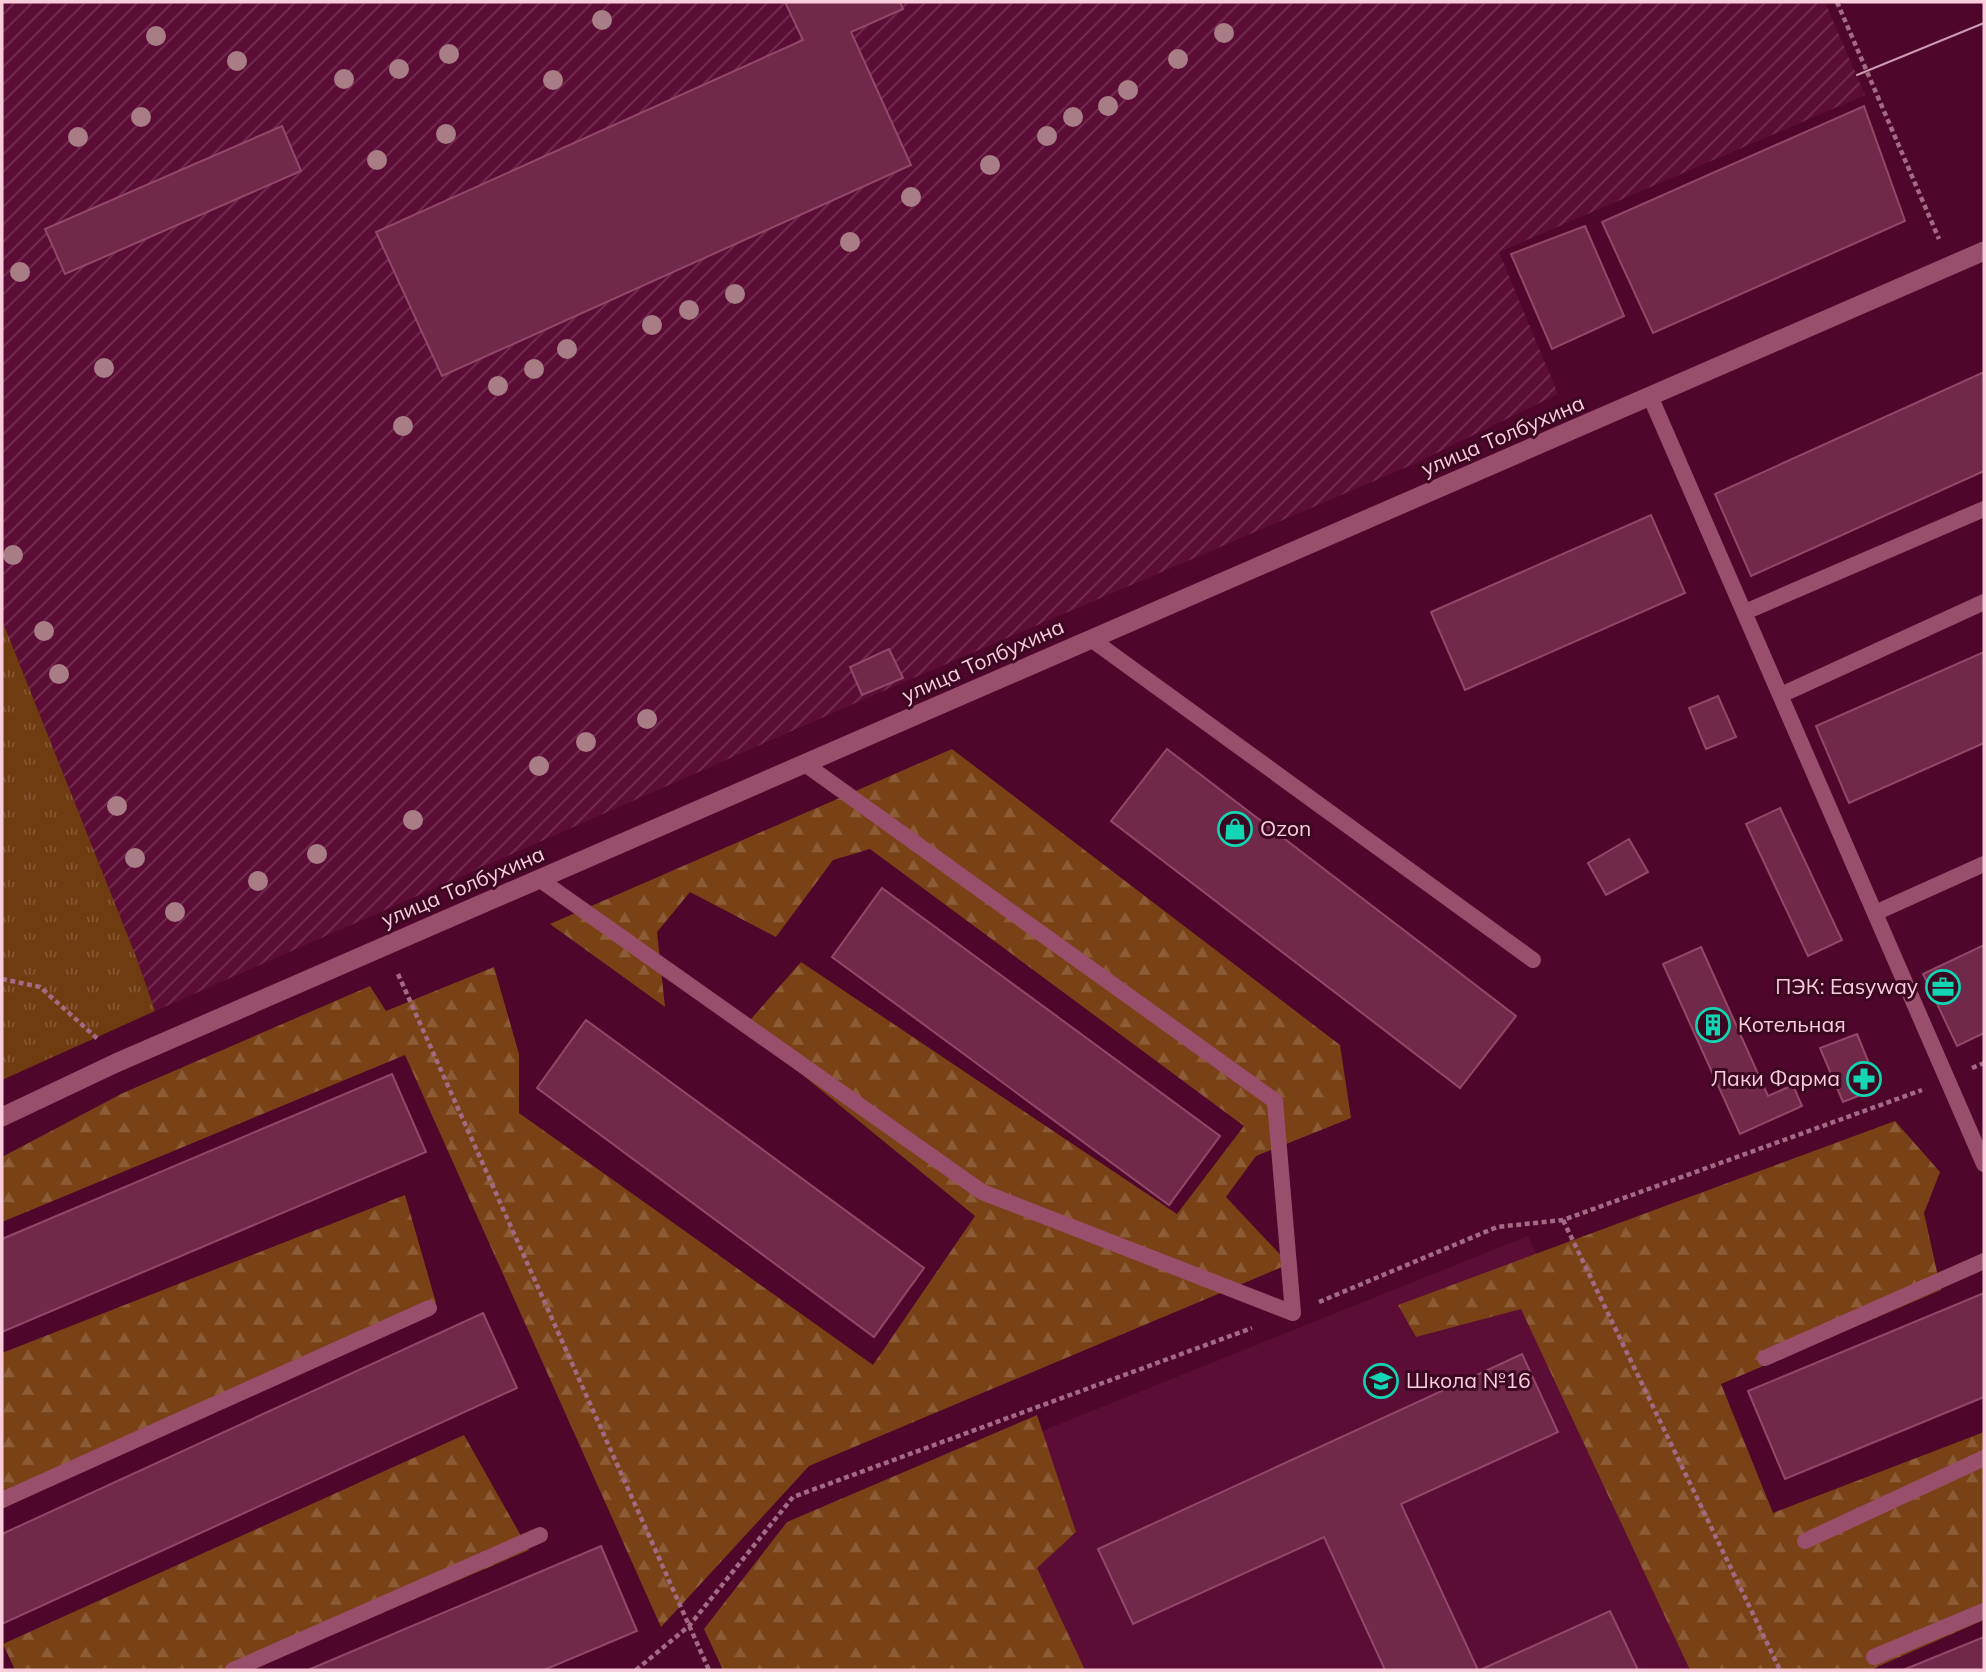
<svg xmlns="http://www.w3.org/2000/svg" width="1986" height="1672" viewBox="0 0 1986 1672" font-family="Mulish,sans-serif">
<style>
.built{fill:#5c0d35}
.industrial{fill:url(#industrial-furrows)}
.forest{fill:url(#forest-firs)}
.park{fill:url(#park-tufts)}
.building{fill:#702948;stroke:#934867;stroke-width:2}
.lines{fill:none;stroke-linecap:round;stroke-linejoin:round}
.path{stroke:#a36a83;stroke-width:4.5;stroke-dasharray:5 3.5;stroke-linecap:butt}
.service{stroke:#994e6c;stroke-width:16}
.tertiary{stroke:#994e6c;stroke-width:19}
.tram{stroke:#cd9aaf;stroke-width:2}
.tree{fill:#a87d86}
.labels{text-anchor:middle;stroke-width:6;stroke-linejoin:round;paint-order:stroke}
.street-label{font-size:21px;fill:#f9cddc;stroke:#3c0821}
.poi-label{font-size:21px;fill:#f9cddc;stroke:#3c0821;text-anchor:start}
</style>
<defs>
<pattern id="industrial-furrows" width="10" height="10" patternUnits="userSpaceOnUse" patternTransform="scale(1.75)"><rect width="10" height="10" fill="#5c0d35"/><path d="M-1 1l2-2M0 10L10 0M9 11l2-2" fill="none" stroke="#742f52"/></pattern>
<pattern id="forest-firs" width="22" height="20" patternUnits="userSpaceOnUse" patternTransform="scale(1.75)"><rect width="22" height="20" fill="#784216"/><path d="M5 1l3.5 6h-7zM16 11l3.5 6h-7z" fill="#8c5c37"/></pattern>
<pattern id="park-tufts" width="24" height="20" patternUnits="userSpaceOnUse" patternTransform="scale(1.75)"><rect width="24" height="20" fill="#6f3c11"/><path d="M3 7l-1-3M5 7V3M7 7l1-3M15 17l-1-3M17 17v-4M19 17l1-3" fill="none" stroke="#845733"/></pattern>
</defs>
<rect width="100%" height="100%" fill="#4e072b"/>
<path class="built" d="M1528 1236 1731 1670H878L808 1525Z"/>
<path class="industrial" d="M2 2H1825L1865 95 1499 252 1558 394 1416 463 860 701 155 1011 137 959 2 620Z"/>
<path class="forest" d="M952 749 1340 1045 1351 1118 1256 1156 1226 1197 1289 1264 809 1466 661 1627 405 1055 2 1222V1157L123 1093 370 986 386 1011 494 967 519 1054V1113L873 1365 975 1216 744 1027 801 962 1177 1214 1244 1126 870 849 833 860 776 937 690 892 657 932 665 1007 550 924Z
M1895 1121 1940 1172 1924 1213 1941 1290 1721 1384 1773 1513 1984 1432V1620L1870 1670H1690L1521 1309 1416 1337 1398 1305Z
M405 1195 436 1303 2 1509V1353Z
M1037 1415 1076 1532 1037 1568 1085 1670H723L704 1629 787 1522Z
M464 1435 529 1550 249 1670H15L3 1644Z"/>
<path class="park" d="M2 620 137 959 155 1011 2 1080Z"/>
<path class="building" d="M785 2H900L903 9 851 32 911 165 442 376 376 232 803 40Z
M1864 106 1905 221 1653 333 1602 222Z
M282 126 301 171 65 274 45 229Z
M1585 226 1624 316 1552 349 1511 254Z
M1984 372V471L1751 576 1715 494Z
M1651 515 1685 593 1465 690 1431 612Z
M889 649 903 678 862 695 850 667Z
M1984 652V743L1849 803 1816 726Z
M1718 696 1736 737 1706 749 1689 708Z
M1167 749 1516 1016 1460 1088 1111 821Z
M1780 808 1842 940 1808 956 1746 824Z
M1629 839 1648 872 1606 895 1588 863Z
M882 888 1220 1136 1169 1205 832 957Z
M1984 945V1033L1957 1046 1923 974Z
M1701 947 1768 1096 1793 1085 1802 1106 1740 1134 1663 964Z
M586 1020 924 1268 874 1337 537 1088Z
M1857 1034 1879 1088 1843 1102 1820 1048Z
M392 1074 426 1152 2 1332V1239Z
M1984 1293V1397L1785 1479 1748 1391Z
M483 1313 517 1388 2 1624V1534Z
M1522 1354 1558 1432 1401 1504 1478 1670H1385L1324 1537 1133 1624 1098 1549Z
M601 1546 637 1631 544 1670H308Z
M1610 1611 1638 1670H1480Z
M1984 1637V1670H1903Z"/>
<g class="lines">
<path class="path" d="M1837 2 1939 239
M398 974 709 1670
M2 979 40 987 99 1040
M1972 1068 1984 1063
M1563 1220 1780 1670
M1319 1302 1497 1227 1563 1220 1922 1090
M636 1670 689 1626 793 1497 1252 1328"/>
<path class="service" d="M1650 396 1984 1164
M1745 612 1984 509
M1091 639 1533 960
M1781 695 1984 602
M539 879 982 1192 1293 1313 1275 1101 805 764
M1875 913 1984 864
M1765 1358 1984 1261
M2 1500 429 1308
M1805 1541 1984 1458
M1874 1657 1984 1611
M233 1670 540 1535"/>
<path class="tertiary" d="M2 1117 116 1063 1984 251"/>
<path class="tram" d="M1857 75 1984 23"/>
</g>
<g class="tree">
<circle cx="602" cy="20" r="10"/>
<circle cx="1224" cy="33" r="10"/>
<circle cx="156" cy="36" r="10"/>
<circle cx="449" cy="54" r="10"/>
<circle cx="1178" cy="59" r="10"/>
<circle cx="237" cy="61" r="10"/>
<circle cx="399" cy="69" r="10"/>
<circle cx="344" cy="79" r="10"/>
<circle cx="553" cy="80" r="10"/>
<circle cx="1128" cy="90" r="10"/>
<circle cx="1108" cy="106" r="10"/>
<circle cx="141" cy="117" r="10"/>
<circle cx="1073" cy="117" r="10"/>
<circle cx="446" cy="134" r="10"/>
<circle cx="1047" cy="136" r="10"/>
<circle cx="78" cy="137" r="10"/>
<circle cx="377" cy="160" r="10"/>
<circle cx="990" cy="165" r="10"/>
<circle cx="911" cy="197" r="10"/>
<circle cx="850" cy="242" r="10"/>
<circle cx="20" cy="272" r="10"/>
<circle cx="735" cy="294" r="10"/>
<circle cx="689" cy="310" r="10"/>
<circle cx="652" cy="325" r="10"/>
<circle cx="567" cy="349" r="10"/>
<circle cx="104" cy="368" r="10"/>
<circle cx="534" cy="369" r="10"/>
<circle cx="498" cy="386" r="10"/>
<circle cx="403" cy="426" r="10"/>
<circle cx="13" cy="555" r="10"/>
<circle cx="44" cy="631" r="10"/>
<circle cx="59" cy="674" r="10"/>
<circle cx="647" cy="719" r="10"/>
<circle cx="586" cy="742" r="10"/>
<circle cx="539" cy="766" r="10"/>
<circle cx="117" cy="806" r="10"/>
<circle cx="413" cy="820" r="10"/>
<circle cx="317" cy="854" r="10"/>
<circle cx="135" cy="858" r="10"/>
<circle cx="258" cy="881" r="10"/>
<circle cx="175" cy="912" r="10"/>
</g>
<defs>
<g id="shop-ring" transform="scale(1.75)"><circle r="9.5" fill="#3c0821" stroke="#12d5b4" stroke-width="1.5"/><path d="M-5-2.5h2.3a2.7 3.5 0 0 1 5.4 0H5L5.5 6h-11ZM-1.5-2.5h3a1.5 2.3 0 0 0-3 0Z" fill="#12d5b4"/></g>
<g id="office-ring" transform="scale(1.75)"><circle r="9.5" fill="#3c0821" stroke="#12d5b4" stroke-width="1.5"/><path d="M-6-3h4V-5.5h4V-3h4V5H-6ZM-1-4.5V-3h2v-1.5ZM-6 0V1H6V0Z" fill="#12d5b4"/></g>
<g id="building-ring" transform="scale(1.75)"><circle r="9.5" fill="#3c0821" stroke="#12d5b4" stroke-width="1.5"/><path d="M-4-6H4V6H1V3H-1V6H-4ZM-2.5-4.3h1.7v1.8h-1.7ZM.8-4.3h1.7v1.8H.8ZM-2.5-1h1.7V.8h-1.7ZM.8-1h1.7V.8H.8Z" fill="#12d5b4"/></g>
<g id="pharmacy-ring" transform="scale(1.75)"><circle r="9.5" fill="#3c0821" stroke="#12d5b4" stroke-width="1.5"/><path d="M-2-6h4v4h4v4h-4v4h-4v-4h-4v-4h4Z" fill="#12d5b4"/></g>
<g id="school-ring" transform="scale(1.75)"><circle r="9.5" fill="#3c0821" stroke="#12d5b4" stroke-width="1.5"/><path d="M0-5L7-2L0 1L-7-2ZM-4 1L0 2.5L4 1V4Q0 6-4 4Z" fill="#12d5b4"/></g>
</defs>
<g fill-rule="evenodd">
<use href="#shop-ring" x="1235" y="829"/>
<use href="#office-ring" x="1943" y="987"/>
<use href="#building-ring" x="1713" y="1025"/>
<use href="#pharmacy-ring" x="1864" y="1079"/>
<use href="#school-ring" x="1381" y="1381"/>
</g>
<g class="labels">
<g class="street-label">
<text transform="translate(1503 436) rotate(-23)" y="7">улица Толбухина</text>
<text transform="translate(983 661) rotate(-24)" y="7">улица Толбухина</text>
<text transform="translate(463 887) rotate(-23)" y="7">улица Толбухина</text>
</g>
<g class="poi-label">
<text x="1260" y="836">Ozon</text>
<text x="1918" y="994" text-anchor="end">ПЭК: Easyway</text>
<text x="1738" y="1032">Котельная</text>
<text x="1840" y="1086" text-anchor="end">Лаки Фарма</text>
<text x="1406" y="1388">Школа №16</text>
</g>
</g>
<rect width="1986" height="1672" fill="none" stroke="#f9cddc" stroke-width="7"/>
</svg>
